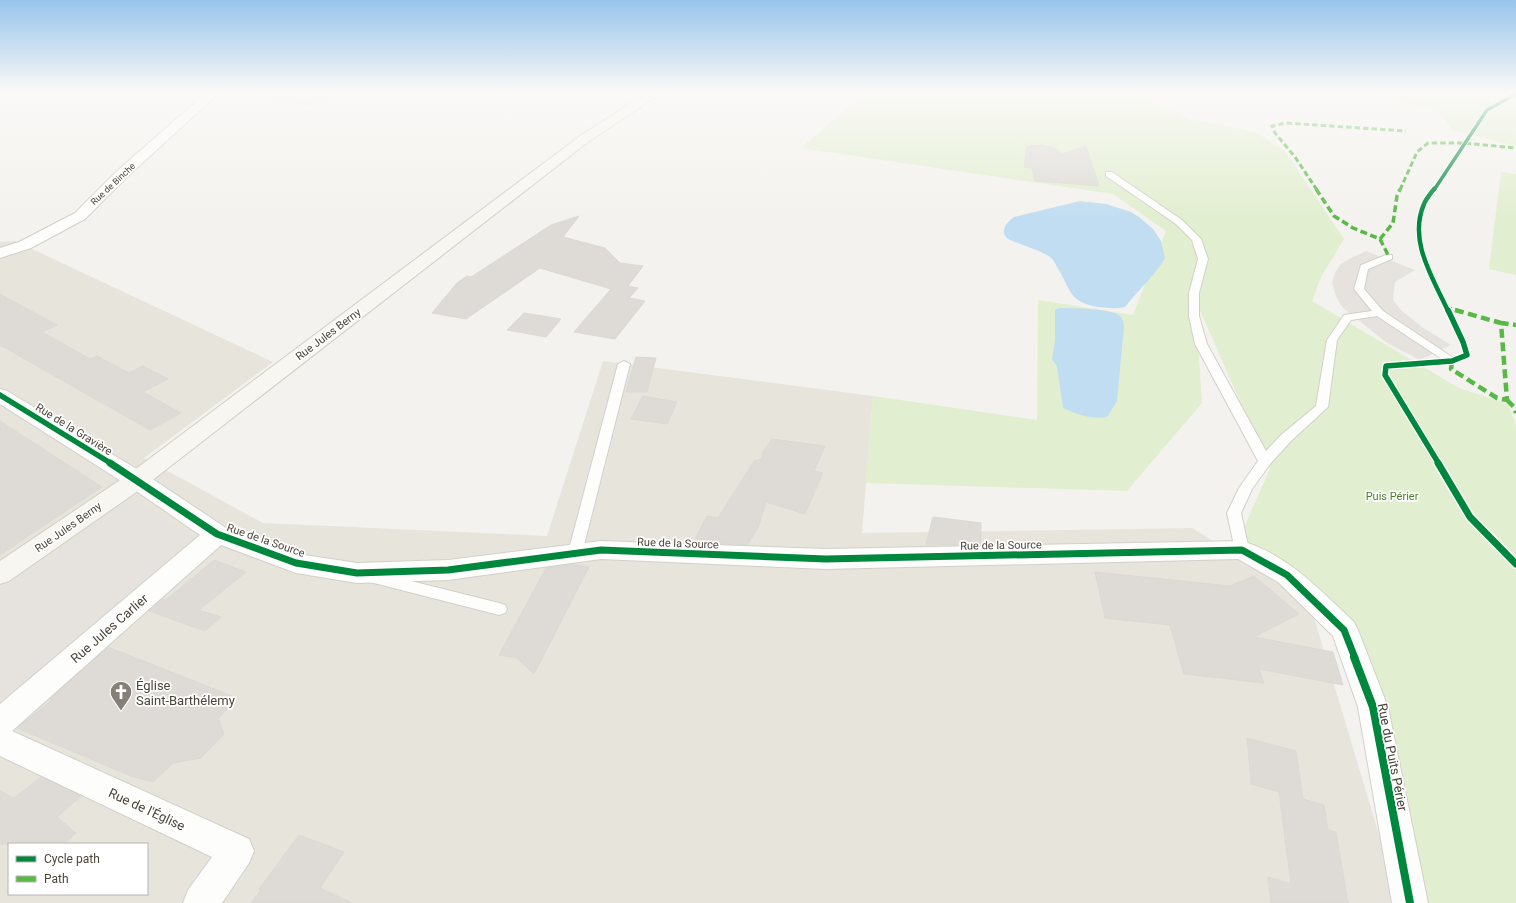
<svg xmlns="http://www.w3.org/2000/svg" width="1516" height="903" viewBox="0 0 1516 903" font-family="Roboto,sans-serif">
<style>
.residential{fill:#e7e4dc;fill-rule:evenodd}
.green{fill:#e1eecf}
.parking{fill:#e6e3df}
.water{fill:#c0ddf1}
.building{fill:#dedbd6;stroke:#dcd9d4}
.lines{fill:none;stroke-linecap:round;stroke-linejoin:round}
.lane-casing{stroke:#d2d0cb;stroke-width:2}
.street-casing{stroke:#d2d0cb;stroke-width:2}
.secondary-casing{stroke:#d3cfc5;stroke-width:2}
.lane{fill:#fdfdfc;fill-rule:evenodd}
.street{fill:#fdfdfc;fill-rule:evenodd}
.secondary{fill:#f7f6f1;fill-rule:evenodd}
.quiet-far2{stroke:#58b947;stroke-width:3;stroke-dasharray:5.5 3;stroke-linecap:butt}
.quiet-far1{stroke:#58b947;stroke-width:3.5;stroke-dasharray:7 3.5;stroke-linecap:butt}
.quiet{stroke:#58b947;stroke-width:4.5;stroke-dasharray:9 4.5;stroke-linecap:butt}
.cycleway-far4-casing{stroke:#fff;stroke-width:5}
.cycleway-far3-casing{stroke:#fff;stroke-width:6}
.cycleway-far2-casing{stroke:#fff;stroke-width:8}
.cycleway-far1-casing{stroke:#fff;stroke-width:10}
.cycleway-casing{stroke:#fff;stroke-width:11}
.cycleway-far4{stroke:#00873e;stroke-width:3.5}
.cycleway-far3{stroke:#00873e;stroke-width:4.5}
.cycleway-far2{stroke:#00873e;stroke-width:5.5}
.cycleway-far1{stroke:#00873e;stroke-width:7}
.cycleway{stroke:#00873e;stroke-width:8}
.labels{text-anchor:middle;stroke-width:3.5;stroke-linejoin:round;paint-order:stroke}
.far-street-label{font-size:9px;fill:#4b4439;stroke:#fff}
.street-label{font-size:11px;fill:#4b4439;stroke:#fff}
.park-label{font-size:11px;fill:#4a7f2a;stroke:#fff}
.near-street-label{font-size:13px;fill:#4b4439;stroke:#fff}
.near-poi-label{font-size:13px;fill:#4b4439;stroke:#fff;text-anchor:start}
</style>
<rect width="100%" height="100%" fill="#f4f2ee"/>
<path class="residential" d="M245 93H343L307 106Z
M15 241 273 362 144 458 263 523 547 536 603 361 873 396 862 533 1192 528 1247 562 1307 594 1380 838 1394 903H0V242ZM9 844H147V894H9Z"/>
<path class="green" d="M869 93H1095L1100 95 1109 93 1132 94 1190 119 1255 132 1284 150 1344 239 1321 277 1312 301 1459 388 1508 404 1516 426V903H1412L1344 630 1293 569 1234 550 1270 469 1195 299 1202 403 1127 491 866 483 873 396 1037 420 1038 300 1133 315 1166 231 1113 194 801 148 847 108Z
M1367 93H1516V146L1452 130 1440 113Z
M1501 172 1516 174V275L1489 269Z"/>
<path class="parking" d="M1366 251 1415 270 1395 282 1393 300 1402 311 1422 327 1451 345 1420 360 1387 343 1343 308 1336 296 1332 283 1335 273 1341 264 1351 258Z
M131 498 197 537 0 703V589Z"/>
<path class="water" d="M1080 201 1106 204 1131 212 1139 217 1153 229 1161 241 1165 258C1154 277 1138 290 1125 307 1116 309 1107 308 1098 307 1068 302 1071 289 1057 267 1055 263 1053 259 1050 257 1041 250 1008 241 1006 237 1000 230 1008 221 1014 217Z
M1059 308C1070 308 1114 308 1121 317 1123 319 1123 323 1124 326L1117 401 1107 417C1094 420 1075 414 1063 408L1057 366 1052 359 1055 341V310Z"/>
<path class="building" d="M1040 145 1054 148 1063 154 1086 146 1099 186 1035 181 1032 168 1024 167 1027 146Z
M579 216 563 237 605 248 620 263 643 266 628 286 638 288 629 298 645 301 615 339 574 332 611 289 540 268 466 319 432 313 457 283 467 276 471 277 551 225Z
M0 294 57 325 42 332 90 359 97 356 129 373 143 366 168 379 143 392 181 413 150 430 0 345Z
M524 313 561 319 546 337 507 330Z
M636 357 656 358 647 392H626Z
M643 396 677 402 667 424 631 419Z
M0 421 102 487 0 555Z
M772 439 825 446 814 471 823 473 805 514 766 502 758 528 747 545 712 543 695 539 707 516 718 518 754 461 762 459V453Z
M933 517 981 523V545L926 544Z
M214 560 246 572 199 610 221 617 205 631 149 611 163 599 166 600Z
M573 564 589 567 534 674 517 658 499 655 546 568Z
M1095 572 1230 586 1254 576 1299 614 1254 637 1333 652 1343 685 1259 669 1264 683 1184 674 1170 625 1105 618Z
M108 647 237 698 218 719 224 734 201 758 173 763 153 782 131 776 17 728 52 700 50 699Z
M1247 738 1296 751 1303 799 1324 805 1328 830 1336 832 1348 903H1271L1268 877 1291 884 1279 792 1251 784Z
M41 777 81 796 57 817 76 833 64 844H0V791L14 798Z
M299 835 344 852 320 888 352 903H251L261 890 259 889Z"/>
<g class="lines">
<g class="lane-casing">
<path id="lane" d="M1106 172H1112L1182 220 1201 239 1208 259 1199 293V316L1207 344 1266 451 1281 435 1316 406 1327 340 1344 315 1372 311 1354 289 1361 265 1386 255H1392V259L1368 269 1364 289 1383 311 1458 361 1452 364 1448 363 1377 316 1351 320 1337 340 1328 407 1291 441 1270 464 1252 489 1241 513 1249 550 1247 554 1242 556 1237 554 1235 550 1227 513 1239 488 1258 461 1195 344 1189 316V293L1198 259 1192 240 1176 224 1106 176Z
M624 361 630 364 582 553 580 557 575 559 570 557 568 553 618 364Z
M375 572 499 603 505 605 507 609 505 613 499 615 370 582 367 578 370 574Z"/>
</g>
<g class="street-casing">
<path id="street" d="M206 93H219L127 177 85 219 31 248 0 258V248L19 242 75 213 117 171Z
M0 389 7 391 145 474 226 528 298 554 357 563 448 560 601 541 826 549 1242 541C1288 555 1320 590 1354 622L1358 630 1388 707 1428 903H1392L1358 707 1333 636 1278 582 1238 559 826 569 601 559 448 580 357 583 296 573 221 545 12 731 249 839 254 851 249 863 222 903H183L188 890 212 857 0 756V704L200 535 129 486 0 404Z"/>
</g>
<g class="secondary-casing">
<path id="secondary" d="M647 93H661L588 142 145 486 9 581 0 584V561L129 474 580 136Z"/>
</g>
<use href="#lane" class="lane"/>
<use href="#street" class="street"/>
<use href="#secondary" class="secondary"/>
<path class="quiet-far2" d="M1317 190 1295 157 1275 133 1272 126 1286 123 1406 131
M1400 190 1417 152 1428 143H1464L1516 148"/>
<path class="quiet-far1" d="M1316 189 1334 216 1353 228 1380 239 1389 257
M1380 239 1393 223 1397 196 1400 189
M1445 307 1459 311"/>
<path class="quiet" d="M1455 310 1501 323
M1452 361 1451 369 1497 398 1507 400 1501 323 1516 325
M1507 400 1514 407 1516 413"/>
<g class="cycleway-far4-casing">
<path id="cycleway-far4" d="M1434 190 1487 110 1516 94"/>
</g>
<g class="cycleway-far3-casing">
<path id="cycleway-far3" d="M1434 189C1431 193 1426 199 1424 204 1408 241 1433 278 1448 311"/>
</g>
<g class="cycleway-far2-casing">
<path id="cycleway-far2" d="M0 395 112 464
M1439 464 1385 375 1386 366 1452 361 1467 355 1463 342 1448 310"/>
</g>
<g class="cycleway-far1-casing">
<path id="cycleway-far1" d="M110 463 217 534 296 563 357 573 448 570 601 550 826 559 1242 550 1287 575 1344 630 1355 658
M1438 463 1470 517 1516 564"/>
</g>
<g class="cycleway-casing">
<path id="cycleway" d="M1354 657 1373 707 1410 903"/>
</g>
<use href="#cycleway-far4" class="cycleway-far4"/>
<use href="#cycleway-far3" class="cycleway-far3"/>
<use href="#cycleway-far2" class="cycleway-far2"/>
<use href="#cycleway-far1" class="cycleway-far1"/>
<use href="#cycleway" class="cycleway"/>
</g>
<linearGradient id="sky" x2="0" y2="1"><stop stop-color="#98c4ec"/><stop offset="0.42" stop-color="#faf9f7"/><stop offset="1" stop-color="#faf9f7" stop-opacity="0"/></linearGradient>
<rect width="1516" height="219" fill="url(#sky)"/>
<defs>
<g id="church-pin" transform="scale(1.15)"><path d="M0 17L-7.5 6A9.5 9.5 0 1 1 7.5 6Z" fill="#868178" stroke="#fff"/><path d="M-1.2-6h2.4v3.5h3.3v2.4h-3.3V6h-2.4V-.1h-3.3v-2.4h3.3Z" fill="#fff"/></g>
</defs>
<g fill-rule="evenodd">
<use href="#church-pin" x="121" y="692"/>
</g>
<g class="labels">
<g class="far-street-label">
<text transform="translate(113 184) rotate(-43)" y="3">Rue de Binche</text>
</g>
<g class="street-label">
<text transform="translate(328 334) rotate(-37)" y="4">Rue Jules Berny</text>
<text transform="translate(74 429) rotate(32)" y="4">Rue de la Gravière</text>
<text transform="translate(68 527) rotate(-35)" y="4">Rue Jules Berny</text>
<text transform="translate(266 540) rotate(19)" y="4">Rue de la Source</text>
<text transform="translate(678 543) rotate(2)" y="4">Rue de la Source</text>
<text transform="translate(1001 545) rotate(-1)" y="4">Rue de la Source</text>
</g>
<g class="park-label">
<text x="1392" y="500">Puis Périer</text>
</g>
<g class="near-street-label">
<text transform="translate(109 628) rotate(-41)" y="5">Rue Jules Carlier</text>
<text transform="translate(1393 757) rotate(79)" y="5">Rue du Puits Périer</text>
<text transform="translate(147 809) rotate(25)" y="5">Rue de l'Église</text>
</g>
<g class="near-poi-label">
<text x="136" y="690">Église<tspan x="136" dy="15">Saint-Barthélemy</tspan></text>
</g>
</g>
<rect x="8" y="843" width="140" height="52" fill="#ffffff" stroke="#b7b4b0"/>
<rect x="16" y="856" width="20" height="6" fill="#00873e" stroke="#b7b4b0"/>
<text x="44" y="863" font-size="12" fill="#4b4439">Cycle path</text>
<rect x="16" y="876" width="20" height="6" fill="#58b947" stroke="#b7b4b0"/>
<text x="44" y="883" font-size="12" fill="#4b4439">Path</text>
</svg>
